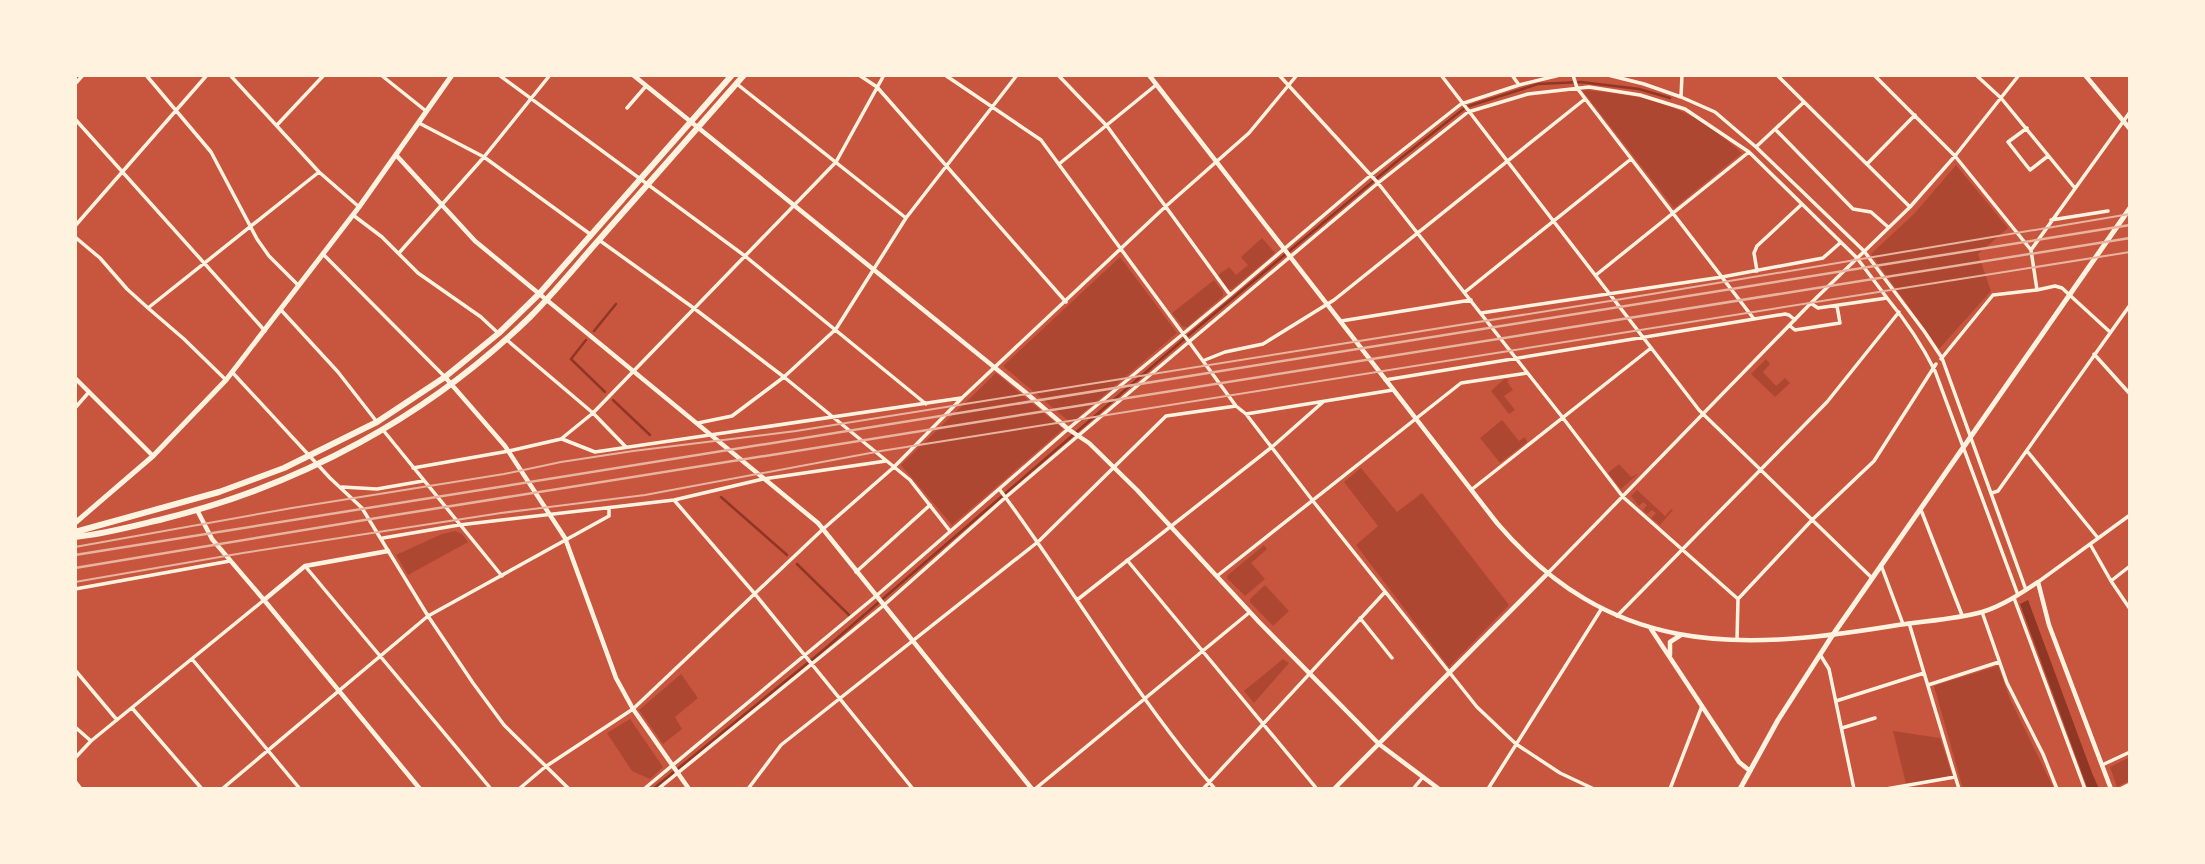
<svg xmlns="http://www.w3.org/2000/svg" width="2205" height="864" viewBox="0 0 2205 864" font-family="Commissioner,sans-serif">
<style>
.green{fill:#ae4732}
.water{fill:#8f3625}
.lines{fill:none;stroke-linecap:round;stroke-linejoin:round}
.stream{stroke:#8f3625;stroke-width:2.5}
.minor{stroke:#fff3e0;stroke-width:3.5}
.tertiary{stroke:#fff3e0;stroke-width:4.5}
.secondary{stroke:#fff3e0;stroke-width:5}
.primary{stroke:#fff3e0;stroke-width:5}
.trunk{stroke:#fff3e0;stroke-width:6}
.tram{stroke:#e9b49f;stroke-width:2}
.rail{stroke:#e9b49f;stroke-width:2.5}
</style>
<rect width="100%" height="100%" fill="#c8553d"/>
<path class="green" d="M1582 90C1653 96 1688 105 1742 153L1674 208Z
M1956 165 2008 228 1978 254 1991 291 1939 349 1871 254 1915 213Z
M1262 238 1275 253 1232 289H1227L1217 276 1229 267 1236 275 1248 265 1241 257Z
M1120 257 1177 333 1071 423 1003 366Z
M1214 280 1223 292V296L1187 327H1183L1172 313Z
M1766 359 1770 364 1763 372 1776 386 1785 378 1790 383 1775 397 1751 374Z
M996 373 1063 429 952 525 901 465Z
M1504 379H1509L1507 382 1513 390 1504 396 1515 410 1509 414 1491 391Z
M1502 420 1519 441 1525 437 1527 442 1500 463 1480 438Z
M1619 464 1631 477 1638 474 1621 489 1608 473Z
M1361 468 1397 512 1422 493 1509 605 1449 667 1356 545 1378 526 1344 482Z
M1637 490 1665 516 1671 509 1673 510 1660 525 1651 518 1656 513 1652 510 1647 514 1643 510 1647 505 1643 502 1639 506 1631 496Z
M455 531 462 534 468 542 408 575 396 555 442 534Z
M1264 545 1267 549 1251 563 1265 579 1245 596 1227 578 1228 575Z
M1265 585 1289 611 1273 626 1250 602V599Z
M1283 659 1289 663 1254 703 1244 691Z
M1998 666 2010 699 2054 789H1963L1934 686Z
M681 674 698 698 675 717 682 729 663 744 639 710Z
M630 719 663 767 650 779 632 771 607 733Z
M1893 731 1940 738 1952 775 1951 777 1906 784Z
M2130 757V780L2117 787 2110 767Z"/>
<path class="water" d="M2028 600 2092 773 2099 789 2087 787 2020 604Z"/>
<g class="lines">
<path class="stream" d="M594 331 616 304
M586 340 571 359 605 392
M613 400 650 435
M721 497 787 555
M797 564 849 615
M653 789 820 653 1197 328 1401 158 1466 107 1538 84 1581 82 1639 89 1670 98"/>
<path class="minor" d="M146 75 211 152 257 239 269 256 299 286
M230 75 319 172 358 206
M381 75 426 111
M499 75 745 256 926 404
M859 75 877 87 1066 302
M945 75 1041 140 1236 406 1246 414 1313 501 1477 707 1516 744 1560 773 1594 789
M1279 75 1378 183 1563 418 1623 497 1738 599
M1441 75 1699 410 1872 578
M1512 75 1519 85
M1573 75 1577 88 1754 319
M1608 75 1644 84 1681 97 1715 112 1756 147 1864 251 1924 331 1942 358 2026 590
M1777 75 1910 207
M1874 75 1955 156 2031 250 2037 290 2055 286 2062 288 2110 332
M1976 75 2001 98 2074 187
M75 84 83 75
M737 84 906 218
M1681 97 1682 75
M627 108 646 86
M75 119 265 331
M419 123 484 157 590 234
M277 125 324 75
M2027 128 2008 142 2030 170 2048 156
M1775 129 1853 209 1871 212 1888 227
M1757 146 1804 102
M1059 164 1156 85
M1867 164 1915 115
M353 215 382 237 418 273 481 317 498 333
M2051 220 2108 211
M75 226 207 75
M75 237 100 258 127 289 148 308 319 172
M599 240 695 309 784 377 910 480 950 531
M2031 250 2130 112
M399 253 484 157 550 75
M324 255 445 377
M1757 271 1754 253 1757 246 1802 204
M1596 275 1749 152
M1465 292 1631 159
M1230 295 1371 175 1461 104 1519 85 1560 75
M1812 304 1818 308 1887 298C1906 321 1922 345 1935 371L2018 595
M148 308 184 339 226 380
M281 310 338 372 377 422
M1481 313 1722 277 1823 258 1840 243
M1341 321 1471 300
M1790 326 1795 330 1840 323 1837 306
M507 340 593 413 625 446
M2094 354 2130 394
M1941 359 1993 295 2037 290
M1205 360 1225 352 1263 344 1334 300 1585 99
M1385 380 1785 314 1789 315 1795 320
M75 408 89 392
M1246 414 1393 390
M698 423 732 416 784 377 836 329 906 218 1017 75
M383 430 502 576
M562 439 595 452 961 398
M2027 451 2098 538
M413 468 509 451 561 439 593 413 836 162 884 75
M342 487 377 489 423 481
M1000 490C1073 588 1135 696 1215 789
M1471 490 1651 348
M1992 493 1998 491 2130 305
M674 500 755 594 913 789
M1921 510 1962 615
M383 538 459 525 674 500 763 479 886 461
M2090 544 2111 581 2130 609
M1127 560 1317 789
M1881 565 1903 624
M305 566 491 789
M856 572 930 505
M1548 573 1811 303 1910 207 1955 156 2019 75
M1217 576 1461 383 1527 373
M2111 581 2130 566
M2038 582 2130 515
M75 589 230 561
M2014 598 2085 789
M1077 600 1272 447 1323 402
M1982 612 2007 683 2043 754 2057 789
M1617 616 1827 402 1899 312
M1360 618 1392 658
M1909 623 1959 789
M1737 640 1738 599 1812 520 1874 461 1936 364
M1821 656 1829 669 1854 789
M192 659 300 789
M75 670 117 720
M1928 685 1999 662
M1836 701 1924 673
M132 708 202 789
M75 727 91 741
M1842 728 1875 718
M75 758 91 741 264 600
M2102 765 2130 752
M75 781 81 789
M222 789 428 616 362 508 330 478 232 372
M519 789 545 767 633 709 822 530 894 467 963 397 1165 207 1249 133 1297 75
M569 789 504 725 473 683 428 616 609 516V509
M644 789 876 596 1068 429 1230 295 1107 126 1058 75
M658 789 883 606 1006 497 1190 341 1378 183 1468 112 1528 94 1589 87 1640 95 1685 109 1749 152 1857 258 1887 298
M748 789 781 745 1039 541 1166 416 1236 406
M1035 789 1250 612
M1203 789 1385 592
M1413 789 1423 777
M1488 789 1602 608
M1670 789 1702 706
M1886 789 1955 777
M2120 789 2130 784"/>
<path class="tertiary" d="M633 75 1025 392 1068 429 1089 443 1137 490 1259 622 1379 744 1439 789
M1149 75 1497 523C1610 655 1733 652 1892 626 1921 621 1953 620 1982 612 2002 606 2020 594 2038 582L2049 625 2111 789
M2085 75 2130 129
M397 156 475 241 818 523 1032 789
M445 377 505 446 565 538 616 678 633 709 689 789
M75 378 153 456
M197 510 212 539 264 600
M388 551 305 566 264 600 420 789
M1651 629 1739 762 1750 771
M1670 655V642L1681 635
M1334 789 1548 573"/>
<path class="secondary" d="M75 523 153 456 226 380 359 207 452 75"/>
<path class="primary" d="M1740 789 1778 720 1832 636 2130 208"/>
<path class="trunk" d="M75 532 219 492 284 468 377 422 445 377 499 333 539 294 732 75
M75 537C105 534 134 526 163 519 301 485 428 416 530 317 554 293 575 267 597 242 646 187 695 131 744 75"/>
<path class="tram" d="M75 547 292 508 504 474 561 462 633 451 796 431 1616 300 2130 214
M75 582 243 553 501 513 645 495 881 451 2130 252"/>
<path class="rail" d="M75 555 2130 225
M75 568 395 515 2130 238"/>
</g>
<rect width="2205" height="864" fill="none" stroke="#fff3e0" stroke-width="154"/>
</svg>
